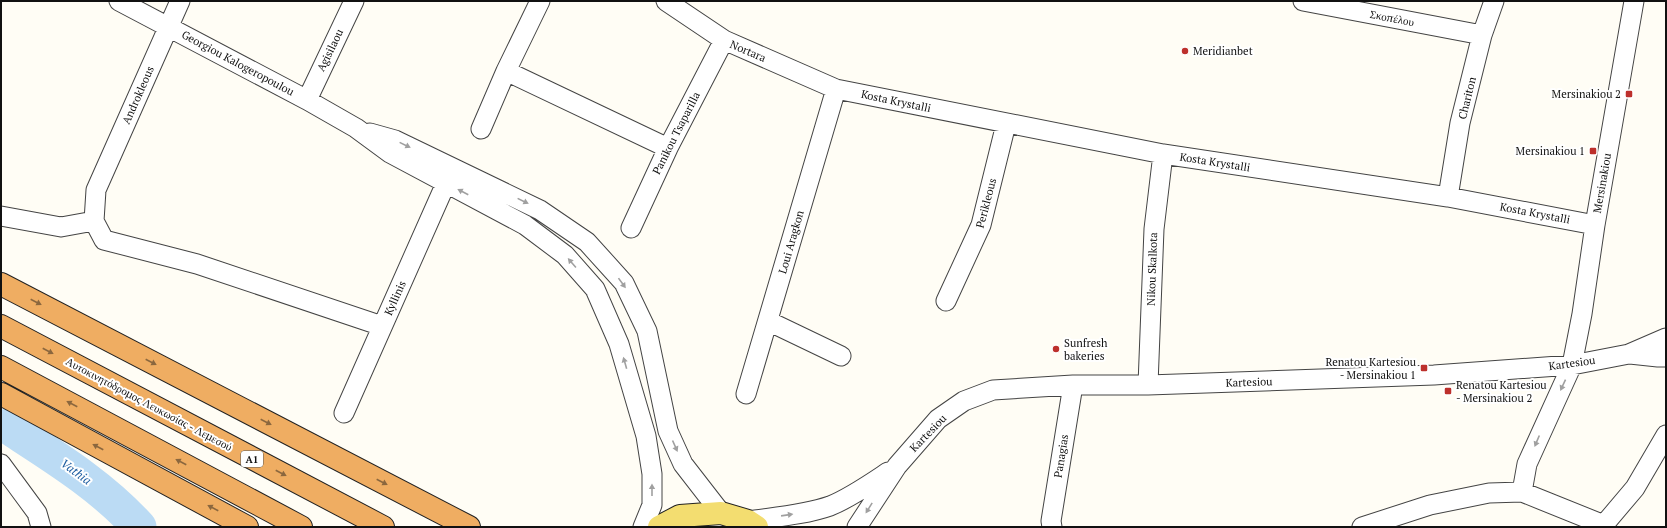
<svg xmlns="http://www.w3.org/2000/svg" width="1667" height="528" viewBox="0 0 1667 528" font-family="'PT Serif',serif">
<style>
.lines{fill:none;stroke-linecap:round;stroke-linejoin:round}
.river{stroke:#bbdbf4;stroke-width:35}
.minor-casing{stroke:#444;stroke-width:21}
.major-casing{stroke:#222;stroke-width:24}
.highway-casing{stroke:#222;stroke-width:24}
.minor{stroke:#fff;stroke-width:19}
.major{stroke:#f3dd70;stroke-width:22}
.highway{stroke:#efad62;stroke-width:22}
.oneway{fill:#a0a0a0}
.oneway2{fill:#8b673e}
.poi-dot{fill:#bd302c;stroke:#fff;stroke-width:1.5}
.labels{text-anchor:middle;stroke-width:4;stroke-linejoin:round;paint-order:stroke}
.shield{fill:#fff;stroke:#585858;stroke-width:1}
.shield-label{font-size:10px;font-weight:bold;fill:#111}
.street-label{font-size:11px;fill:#111;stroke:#fff}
.poi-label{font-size:11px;fill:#111;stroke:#fff;text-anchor:start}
.water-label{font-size:12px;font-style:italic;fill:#1d5da0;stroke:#fff}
</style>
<rect width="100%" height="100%" fill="#fffdf5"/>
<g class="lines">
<path class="river" d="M7 426C53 456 101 485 139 527"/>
<g class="minor-casing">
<path id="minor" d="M119 1 307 100 356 128 390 153 525 225 565 255 595 289 619 344 646 436 652 474V505L643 527
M180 1 96 190 94 221 104 240 197 264 382 326
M666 1 724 40 836 89 1163 154 1448 197 1595 225
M1303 1 1482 35
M506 71 668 148
M307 100 354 1
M481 129 506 71 540 1
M370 133 395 140 540 210 587 242 624 283 647 331 668 431 683 464 721 513
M1448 197 1460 123 1482 35 1494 1
M1 216 61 227 94 221
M631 228 668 148 724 40
M946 301 981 225 1006 124
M768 321 841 356
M1630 354 1658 357H1666
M1148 385 1154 229 1163 154
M746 394 836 89
M344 413 446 183
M1 464 37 513 41 527
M1522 492 1527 464 1572 365 1582 314 1595 225 1634 1
M748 521C775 517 804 515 830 506 850 498 870 484 888 472
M857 527 897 466 938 419 964 401 993 390 1073 385H1148L1434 375 1572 365 1629 354 1666 338
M1052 527 1051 521 1073 385
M1362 527 1430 505 1489 493 1522 492 1604 525
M1602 527 1635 488 1666 435"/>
</g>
<g class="major-casing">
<path id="major" d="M659 527 680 516 721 513 748 521 757 527"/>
</g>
<g class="highway-casing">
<path id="highway" d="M1 284 469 527
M1 326 383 527
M1 367 301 527
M1 394 247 527"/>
</g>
<use href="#minor" class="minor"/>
<use href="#major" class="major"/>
<use href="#highway" class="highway"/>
</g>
<defs><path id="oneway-solid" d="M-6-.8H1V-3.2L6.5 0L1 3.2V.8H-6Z"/></defs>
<g class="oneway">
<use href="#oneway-solid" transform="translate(405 145) rotate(26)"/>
<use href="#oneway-solid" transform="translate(463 192) rotate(-152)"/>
<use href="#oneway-solid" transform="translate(523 201) rotate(26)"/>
<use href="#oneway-solid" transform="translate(572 263) rotate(-131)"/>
<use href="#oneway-solid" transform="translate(622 283) rotate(54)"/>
<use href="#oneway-solid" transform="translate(625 363) rotate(-106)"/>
<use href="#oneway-solid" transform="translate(1563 385) rotate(115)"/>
<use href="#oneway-solid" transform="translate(1537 441) rotate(113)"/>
<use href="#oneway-solid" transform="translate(675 446) rotate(66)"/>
<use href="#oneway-solid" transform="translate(652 490) rotate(-90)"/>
<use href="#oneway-solid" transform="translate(869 508) rotate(122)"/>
<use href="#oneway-solid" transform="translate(787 515) rotate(-8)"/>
</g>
<g class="oneway2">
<use href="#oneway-solid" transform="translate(36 302) rotate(27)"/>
<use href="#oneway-solid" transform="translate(48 351) rotate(28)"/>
<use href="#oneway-solid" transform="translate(151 362) rotate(27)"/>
<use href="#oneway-solid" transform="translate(72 404) rotate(-152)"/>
<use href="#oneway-solid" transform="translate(266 422) rotate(27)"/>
<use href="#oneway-solid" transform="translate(98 447) rotate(-152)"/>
<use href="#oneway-solid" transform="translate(181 462) rotate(-152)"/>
<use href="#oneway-solid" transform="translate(281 473) rotate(28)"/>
<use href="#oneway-solid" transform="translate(382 482) rotate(27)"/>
<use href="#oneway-solid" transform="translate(213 508) rotate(-152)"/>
</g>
<g class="poi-dot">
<circle cx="1185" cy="51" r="4"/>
<rect x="1625" y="90" width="8" height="8" rx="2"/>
<rect x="1589" y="147" width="8" height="8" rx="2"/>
<circle cx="1056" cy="349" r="4"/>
<rect x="1420" y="364" width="8" height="8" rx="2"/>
<rect x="1444" y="387" width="8" height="8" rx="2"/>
</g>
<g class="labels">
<rect class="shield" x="241" y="451" width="22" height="16" rx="3"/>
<g class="shield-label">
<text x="252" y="463">A1</text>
</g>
<g class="street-label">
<text transform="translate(1392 18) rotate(11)" y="4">Σκοπέλου</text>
<text transform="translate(330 50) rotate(-64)" y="4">Agisilaou</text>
<text transform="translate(748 51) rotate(23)" y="4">Nortara</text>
<text transform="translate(238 63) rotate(28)" y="4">Georgiou Kalogeropoulou</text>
<text transform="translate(138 95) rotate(-66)" y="4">Androkleous</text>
<text transform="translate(1467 98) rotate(-76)" y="4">Chariton</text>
<text transform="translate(896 101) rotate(12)" y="4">Kosta Krystalli</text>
<text transform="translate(676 133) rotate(-63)" y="4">Panikou Tsaparilla</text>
<text transform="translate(1215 162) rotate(9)" y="4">Kosta Krystalli</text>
<text transform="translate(1602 183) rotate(-80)" y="4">Mersinakiou</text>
<text transform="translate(986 203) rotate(-75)" y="4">Perikleous</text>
<text transform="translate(1535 213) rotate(11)" y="4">Kosta Krystalli</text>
<text transform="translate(791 242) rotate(-74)" y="4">Loui Aragkon</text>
<text transform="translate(1152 269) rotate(-88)" y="4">Nikou Skalkota</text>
<text transform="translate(395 298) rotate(-66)" y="4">Kyllinis</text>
<text transform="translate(1572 363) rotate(-8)" y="4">Kartesiou</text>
<text transform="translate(1249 382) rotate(-2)" y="4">Kartesiou</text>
<text transform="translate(149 404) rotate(28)" y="4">Αυτοκινητόδρομος Λευκωσίας - Λεμεσού</text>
<text transform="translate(928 433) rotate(-46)" y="4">Kartesiou</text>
<text transform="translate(1061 456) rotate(-81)" y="4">Panagias</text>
</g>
<g class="poi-label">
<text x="1193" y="55">Meridianbet</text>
<text x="1621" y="98" text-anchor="end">Mersinakiou 2</text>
<text x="1585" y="155" text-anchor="end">Mersinakiou 1</text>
<text x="1064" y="347">Sunfresh<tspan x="1064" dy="13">bakeries</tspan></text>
<text x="1416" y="366" text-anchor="end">Renatou Kartesiou<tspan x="1416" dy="13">- Mersinakiou 1</tspan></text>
<text x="1456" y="389">Renatou Kartesiou<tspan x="1456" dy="13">- Mersinakiou 2</tspan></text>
</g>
<g class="water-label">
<text transform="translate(76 472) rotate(36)" y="4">Vathia</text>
</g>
</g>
<rect width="1667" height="528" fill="none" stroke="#111111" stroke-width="4"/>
</svg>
